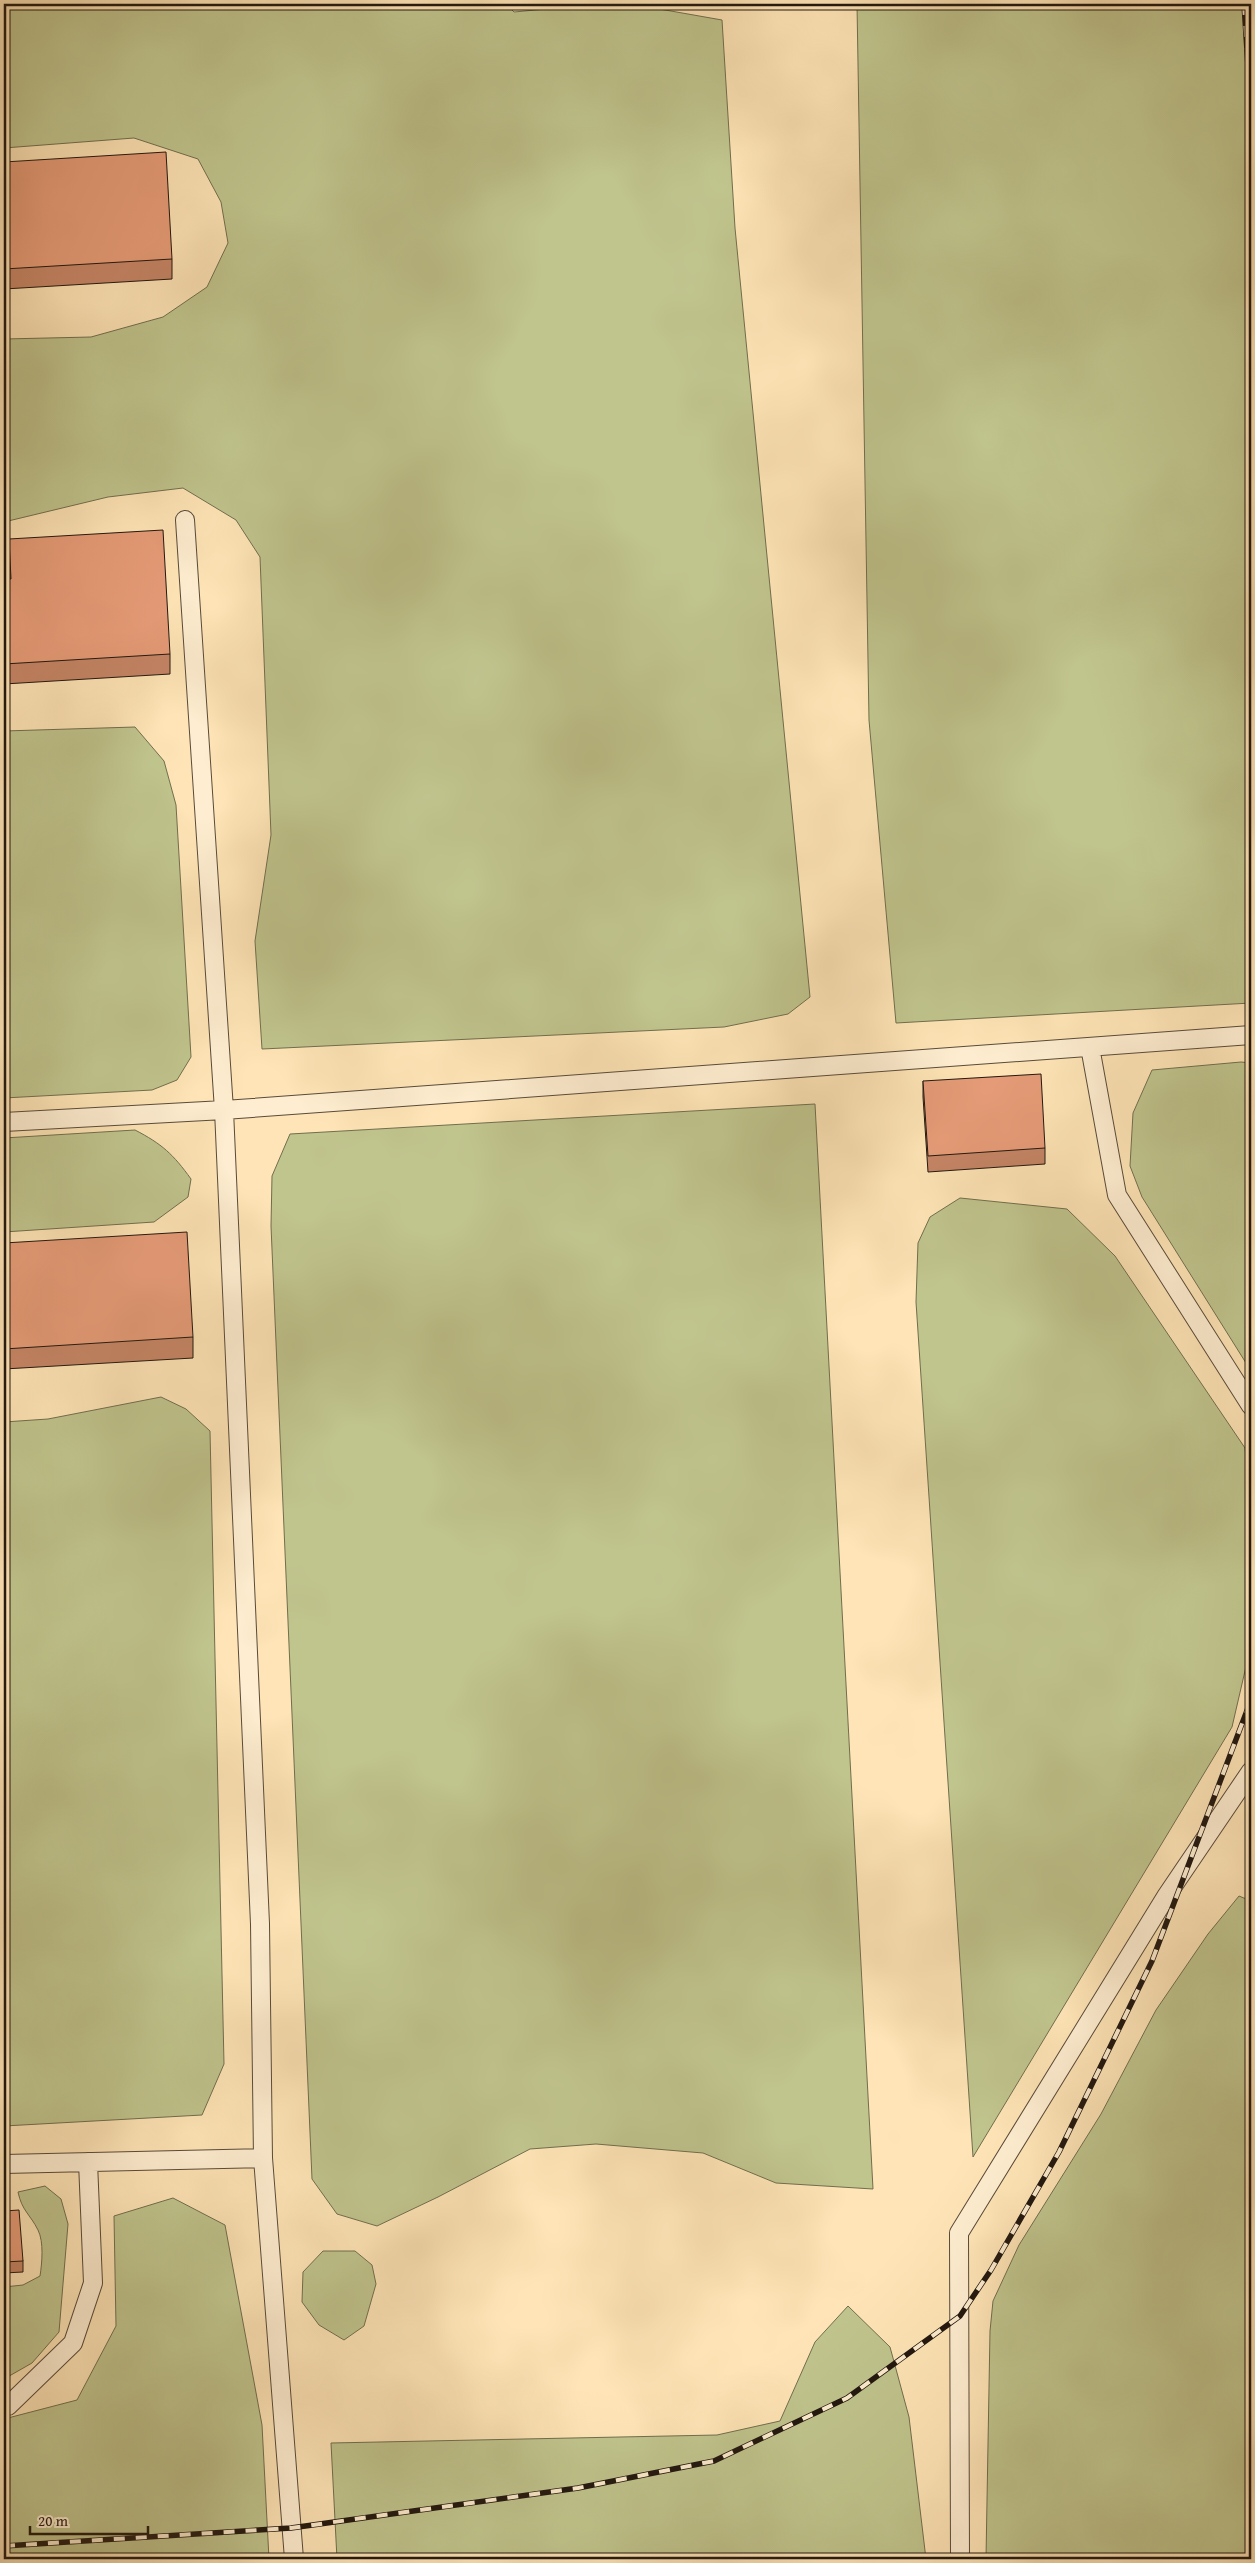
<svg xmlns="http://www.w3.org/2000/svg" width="1255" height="2563" viewBox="0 0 1255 2563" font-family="'Gentium Book Plus',serif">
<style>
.green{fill:#c0c48d;stroke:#716e4e}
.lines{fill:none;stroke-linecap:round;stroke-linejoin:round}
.lane-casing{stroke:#594b3a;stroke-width:20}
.lane{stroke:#feedd0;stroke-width:18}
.rail-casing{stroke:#221810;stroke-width:5.5}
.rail{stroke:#feedd0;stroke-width:4;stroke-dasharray:11;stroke-linecap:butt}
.wall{fill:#c58566;stroke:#221810}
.building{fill:#e59b77;stroke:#221810}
</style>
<rect width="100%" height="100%" fill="#fee4b6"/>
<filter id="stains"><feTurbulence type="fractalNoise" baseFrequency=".004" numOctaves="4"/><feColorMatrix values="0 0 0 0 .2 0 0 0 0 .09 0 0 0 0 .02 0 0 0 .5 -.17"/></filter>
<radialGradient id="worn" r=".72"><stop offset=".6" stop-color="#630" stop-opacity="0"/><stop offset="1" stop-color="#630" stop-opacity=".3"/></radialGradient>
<path class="green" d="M4 4H506L514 12 599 4H631L722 20 735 228 810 997 788 1014 724 1027 262 1049 255 941 271 835 260 557 236 520 183 488 108 497 4 522V339L91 337 163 317 207 287 228 243 221 202 198 159 134 138 4 148Z
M857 4H1251V1003L896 1023 869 720Z
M135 727 164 761 176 805 191 1057 177 1080 152 1090 4 1098V731Z
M1241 1062 1251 1063V1371L1142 1197 1130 1166 1133 1113 1152 1070Z
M815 1104 873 2189 776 2183 703 2153 596 2144 530 2149 438 2197 377 2226 337 2214 312 2179 271 1226 272 1176 290 1134Z
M135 1130C162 1144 173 1154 191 1179L188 1197 154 1222 4 1232V1138Z
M960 1198 1067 1209 1115 1256 1245 1448 1251 1510V1645L1232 1727 973 2157 916 1302 918 1243 930 1217Z
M161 1397 186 1409 210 1431 224 2064 202 2115 4 2126V1422L48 1419Z
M1239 1896 1251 1901V2559H986L990 2331 993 2301 1019 2245 1101 2114 1156 2010 1208 1934Z
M45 2186 61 2199 68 2224 59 2332 32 2363 4 2379V2287L23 2285 40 2276C42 2263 44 2242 38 2230 30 2214 22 2211 18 2192Z
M173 2198 225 2225 262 2425 269 2559H4V2419L77 2400 116 2326 114 2216Z
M323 2251H355L372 2265 376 2284 364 2326 344 2340 319 2325 302 2302 303 2272Z
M848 2306 890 2347 909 2417 926 2559H337L331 2443 717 2435 780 2421 815 2342Z"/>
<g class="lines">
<g class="lane-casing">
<path id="lane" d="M185 520 224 1110 260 1924 263 2158 294 2559
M1090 1047 1117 1195 1251 1406
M4 1122 224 1110 1251 1035
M4 2164 263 2158
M4 2406H8L73 2343 93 2283 88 2162
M960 2559 959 2233 1167 1895 1251 1771"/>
</g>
<use href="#lane" class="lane"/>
<g class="rail-casing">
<path id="rail" d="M1244 4 1251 113
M4 2546 291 2528 578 2488 714 2461 847 2398 960 2316 991 2270 1059 2152 1152 1961 1251 1700"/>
</g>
<use href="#rail" class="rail"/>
</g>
<path class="wall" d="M4 162 172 259V279L4 289Z
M9 539 170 654V674L4 684V579H10Z
M923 1081 1045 1148V1164L928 1172 923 1097Z
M4 1243 193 1337V1358L4 1369Z
M4 2211 23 2261V2272L4 2273Z"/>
<path class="building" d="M166 152 172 259 4 269V162Z
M163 530 170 654 4 664V579H11L9 539Z
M1041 1074 1045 1148 928 1156 923 1081Z
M187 1232 193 1337 4 1349V1243Z
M19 2210 23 2261 4 2262V2211Z"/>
<rect width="1255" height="2563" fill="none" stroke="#fee4b6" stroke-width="20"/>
<rect x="5" y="5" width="1245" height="2553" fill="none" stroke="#221810" stroke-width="2.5"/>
<rect x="10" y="10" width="1235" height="2543" fill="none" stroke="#221810"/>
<path d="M30 2526v8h118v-8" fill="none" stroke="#221810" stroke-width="2.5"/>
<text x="38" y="2526" font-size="15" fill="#221810" stroke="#feedd0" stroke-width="4" paint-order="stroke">20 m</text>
<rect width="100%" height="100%" filter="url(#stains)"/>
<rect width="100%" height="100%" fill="url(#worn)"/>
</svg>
